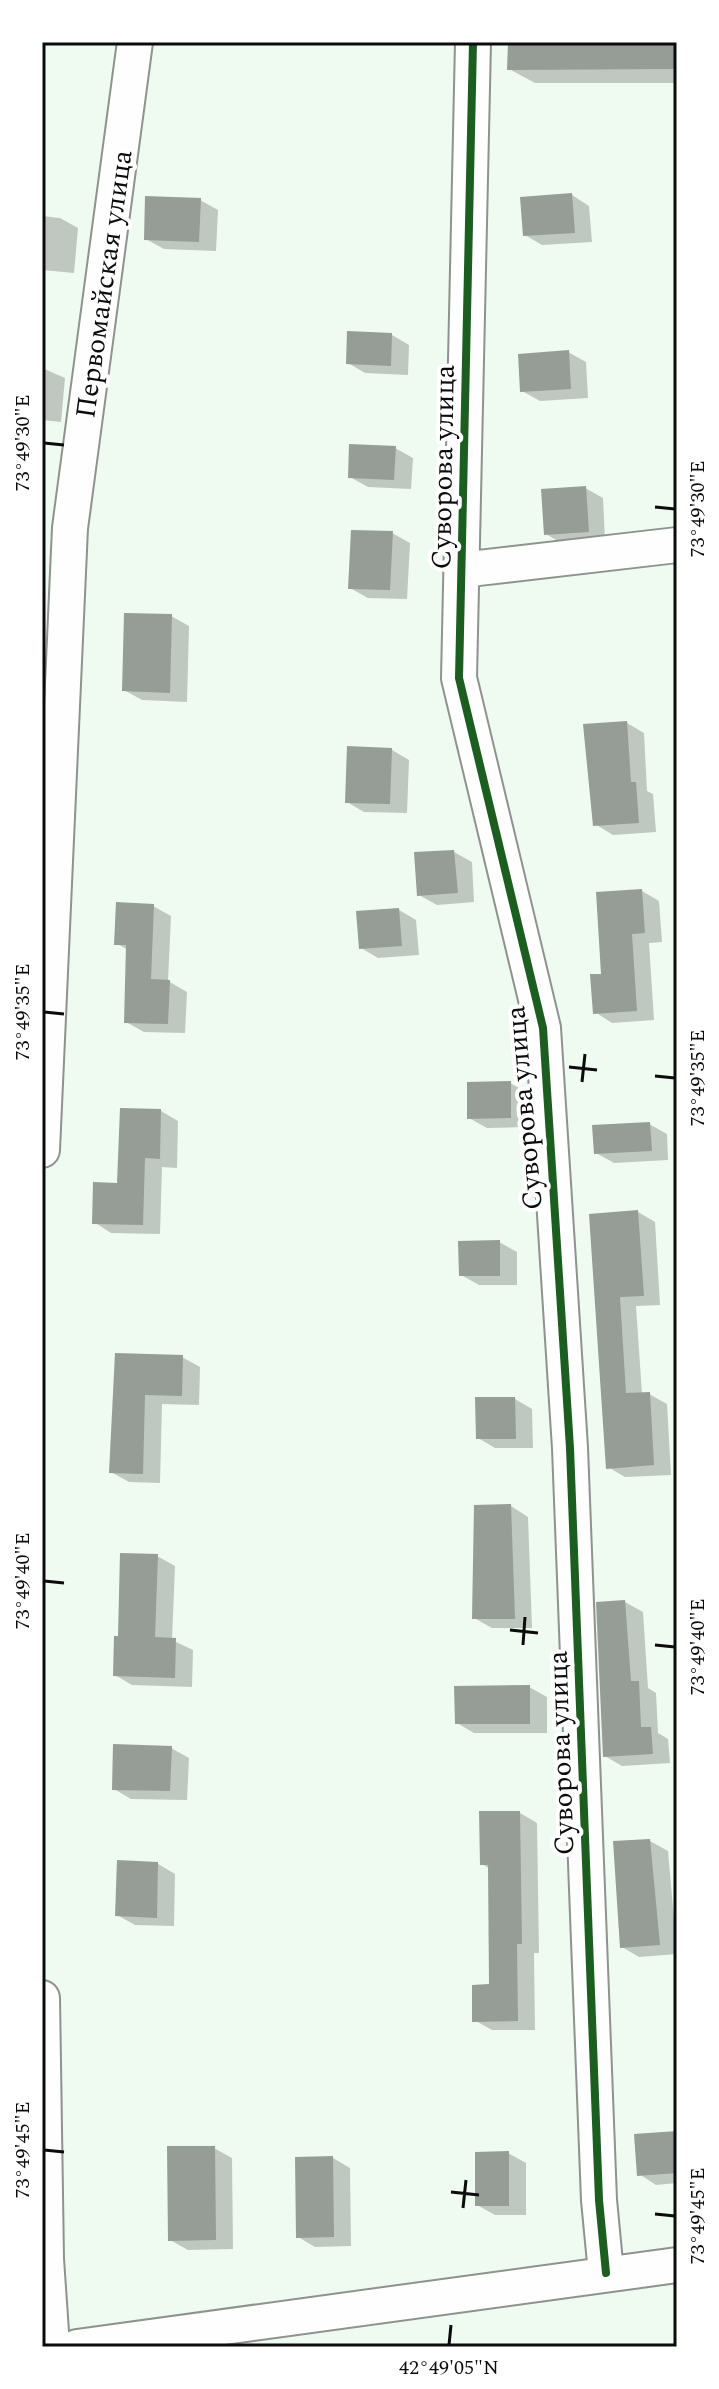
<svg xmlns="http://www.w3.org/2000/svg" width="719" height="2389" viewBox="0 0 719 2389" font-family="Spectral,serif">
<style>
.shadow{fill:#0003}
.building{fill:#969c96}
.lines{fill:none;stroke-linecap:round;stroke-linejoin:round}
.minor-casing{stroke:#8e938e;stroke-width:38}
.minor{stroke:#fdfefd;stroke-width:34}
.cycleway-casing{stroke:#fff;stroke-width:13}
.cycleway{stroke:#1b5e20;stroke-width:8}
.ticks{fill:none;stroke:#0b0b0b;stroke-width:3}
.labels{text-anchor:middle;stroke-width:8;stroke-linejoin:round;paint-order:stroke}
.street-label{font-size:28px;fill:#0b0b0b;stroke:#fff}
.neatline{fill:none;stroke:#0b0b0b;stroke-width:3}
.ticks-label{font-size:20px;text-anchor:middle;fill:#0b0b0b}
</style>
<rect width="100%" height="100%" fill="#effaf0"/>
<path class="shadow" d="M510 42H677V83H535L509 69Z
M572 195 589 206 592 242 542 245 525 235Z
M200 200 218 210 216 251 164 249 146 239Z
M42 216 60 218 78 228 74 273 42 270Z
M392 335 409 345 408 375 365 373 348 363Z
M568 352 586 362 588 398 540 401 522 391Z
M42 368 65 378 61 422 42 420Z
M395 448 413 458 411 489 368 487 350 477Z
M585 488 603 498 605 541 563 544 546 534Z
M392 533 410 543 407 599 368 598 350 588Z
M171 616 189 626 187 702 142 700 124 690Z
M627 723 644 733 647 791 653 794 656 832 613 835 595 824Z
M392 750 409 760 407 813 364 812 347 802Z
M454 852 472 862 474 902 437 905 419 895Z
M642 891 659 901 662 942 649 943 654 1020 612 1023 595 1012 603 976Z
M153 906 171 916 168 981 187 992 185 1033 144 1032 126 1022 128 950 116 943Z
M399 910 416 920 419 955 378 958 361 948Z
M510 1083 528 1093V1127L487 1128 469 1118Z
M161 1111 178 1121 177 1168 162 1167 160 1234 111 1233 94 1222Z
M649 1124 667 1134 668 1160 614 1163 596 1153Z
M638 1212 655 1222 660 1305 636 1306 642 1394H649L667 1404 671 1475 625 1477 608 1467 591 1215Z
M499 1242 517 1252V1285H479L461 1275Z
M117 1355 182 1357 200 1367 199 1405 162 1404 160 1483 129 1482 111 1472Z
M515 1399 532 1409 533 1448H495L478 1438Z
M511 1506 528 1517 532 1628H492L474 1618Z
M157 1556 175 1566 172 1640 193 1650 192 1687 132 1685 115 1675 120 1638Z
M625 1602 643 1612 648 1688 656 1693 658 1733 668 1739 670 1763 622 1766 605 1756Z
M529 1687 547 1697V1733H474L457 1723Z
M171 1748 189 1758 187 1800 131 1799 114 1789Z
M520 1813 537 1823 539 1953H534L535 2030H492L474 2020 491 1986 490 1869 482 1864Z
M650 1841 668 1851 677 1954 639 1957 622 1947Z
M158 1864 175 1874 174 1926 135 1925 117 1915Z
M677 2133V2183L656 2185 639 2174Z
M214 2148 232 2158 233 2249 188 2250 170 2240Z
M508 2153 526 2163V2215H495L477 2205Z
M333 2158 350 2168 351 2246 315 2247 298 2237Z"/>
<path class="building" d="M508 42H677V69L507 70Z
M572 193 575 233 523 236 520 197Z
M145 196 201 198 199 242 144 240Z
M347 331 392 333 391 366 346 364Z
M569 350 571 389 520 392 518 354Z
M349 444 396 446 394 480 348 478Z
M586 486 589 532 544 535 541 489Z
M351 530 393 531 390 590 348 589Z
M124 613 172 614 170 693 122 691Z
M627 721 631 782H636L639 823 593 826 583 724Z
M347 746 392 748 390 804 345 803Z
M454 850 458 893 417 896 414 852Z
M642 889 645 933 632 934 637 1011 593 1014 590 974H601L596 892Z
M116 902 154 904 151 979 170 980 168 1024 124 1023 126 945H114Z
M399 908 402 946 359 949 356 911Z
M511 1081V1118L467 1119V1082Z
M120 1108 161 1109 160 1159 145 1158 143 1225 92 1224 93 1182 117 1183Z
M650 1122 652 1151 594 1154 592 1125Z
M638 1210 644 1296 620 1297 626 1393 650 1392 654 1465 606 1469 589 1214Z
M500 1240V1276H459L458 1241Z
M115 1353 183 1355 182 1396 145 1395 143 1474 109 1473Z
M475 1397H515L516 1439H476Z
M511 1504 515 1619H472L474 1505Z
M120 1553 158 1554 155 1637 176 1638 175 1678 113 1676 114 1636H118Z
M625 1600 631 1681H639L641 1727H651L653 1754 603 1757 596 1602Z
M530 1685V1724H455L454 1686Z
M113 1744 172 1746 170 1791 112 1790Z
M479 1811H520L522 1944H517L518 2021 472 2022V1985L489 1984 488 1865H480Z
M650 1839 660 1945 620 1948 613 1841Z
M117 1860 158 1862 157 1918 115 1916Z
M677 2131V2173L637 2176 634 2134Z
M167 2146H215L216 2240 168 2241Z
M509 2151V2206H475V2152Z
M333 2156 334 2237 296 2238 295 2157Z"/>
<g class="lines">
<g class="minor-casing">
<path id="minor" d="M473 42 459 678 543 1028 570 1448 599 2200 606 2273
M461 570 677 545
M42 1150 70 528 135 42
M42 1998 46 2259 52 2347
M77 2347 677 2265"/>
</g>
<use href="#minor" class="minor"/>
<g class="cycleway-casing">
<path id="cycleway" d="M473 42 459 678 543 1028 570 1448 599 2200 606 2273"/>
</g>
<use href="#cycleway" class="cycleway"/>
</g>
<path class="ticks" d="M44 443 64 445M655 507 675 509M44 1012 64 1014M569 1067 597 1070M655 1076 675 1078M582 1082 585 1054M44 1581 64 1583M510 1630 538 1633M523 1645 525 1617M655 1645 675 1647M44 2150 64 2152M451 2192 479 2195M463 2208 466 2180M655 2214 675 2216M449 2345 451 2325"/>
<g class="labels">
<g class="street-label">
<text transform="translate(103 284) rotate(-82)" y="10">Первомайская улица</text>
<text transform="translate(442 467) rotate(-89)" y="10">Суворова улица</text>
<text transform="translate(523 1108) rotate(-95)" y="10">Суворова улица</text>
<text transform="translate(560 1753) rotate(-92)" y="10">Суворова улица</text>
</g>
</g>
<rect width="719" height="2389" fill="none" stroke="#ffffff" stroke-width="88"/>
<rect x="44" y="44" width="631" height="2301" class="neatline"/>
<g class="ticks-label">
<text transform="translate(22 443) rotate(-90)" y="7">73°49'30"E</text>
<text transform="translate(697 509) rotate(-90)" y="7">73°49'30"E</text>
<text transform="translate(22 1012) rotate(-90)" y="7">73°49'35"E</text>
<text transform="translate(697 1078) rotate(-90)" y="7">73°49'35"E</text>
<text transform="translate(22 1581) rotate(-90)" y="7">73°49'40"E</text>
<text transform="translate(697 1647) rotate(-90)" y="7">73°49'40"E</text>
<text transform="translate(22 2150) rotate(-90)" y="7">73°49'45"E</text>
<text transform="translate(697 2216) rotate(-90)" y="7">73°49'45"E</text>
<text x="449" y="2374">42°49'05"N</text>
</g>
</svg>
